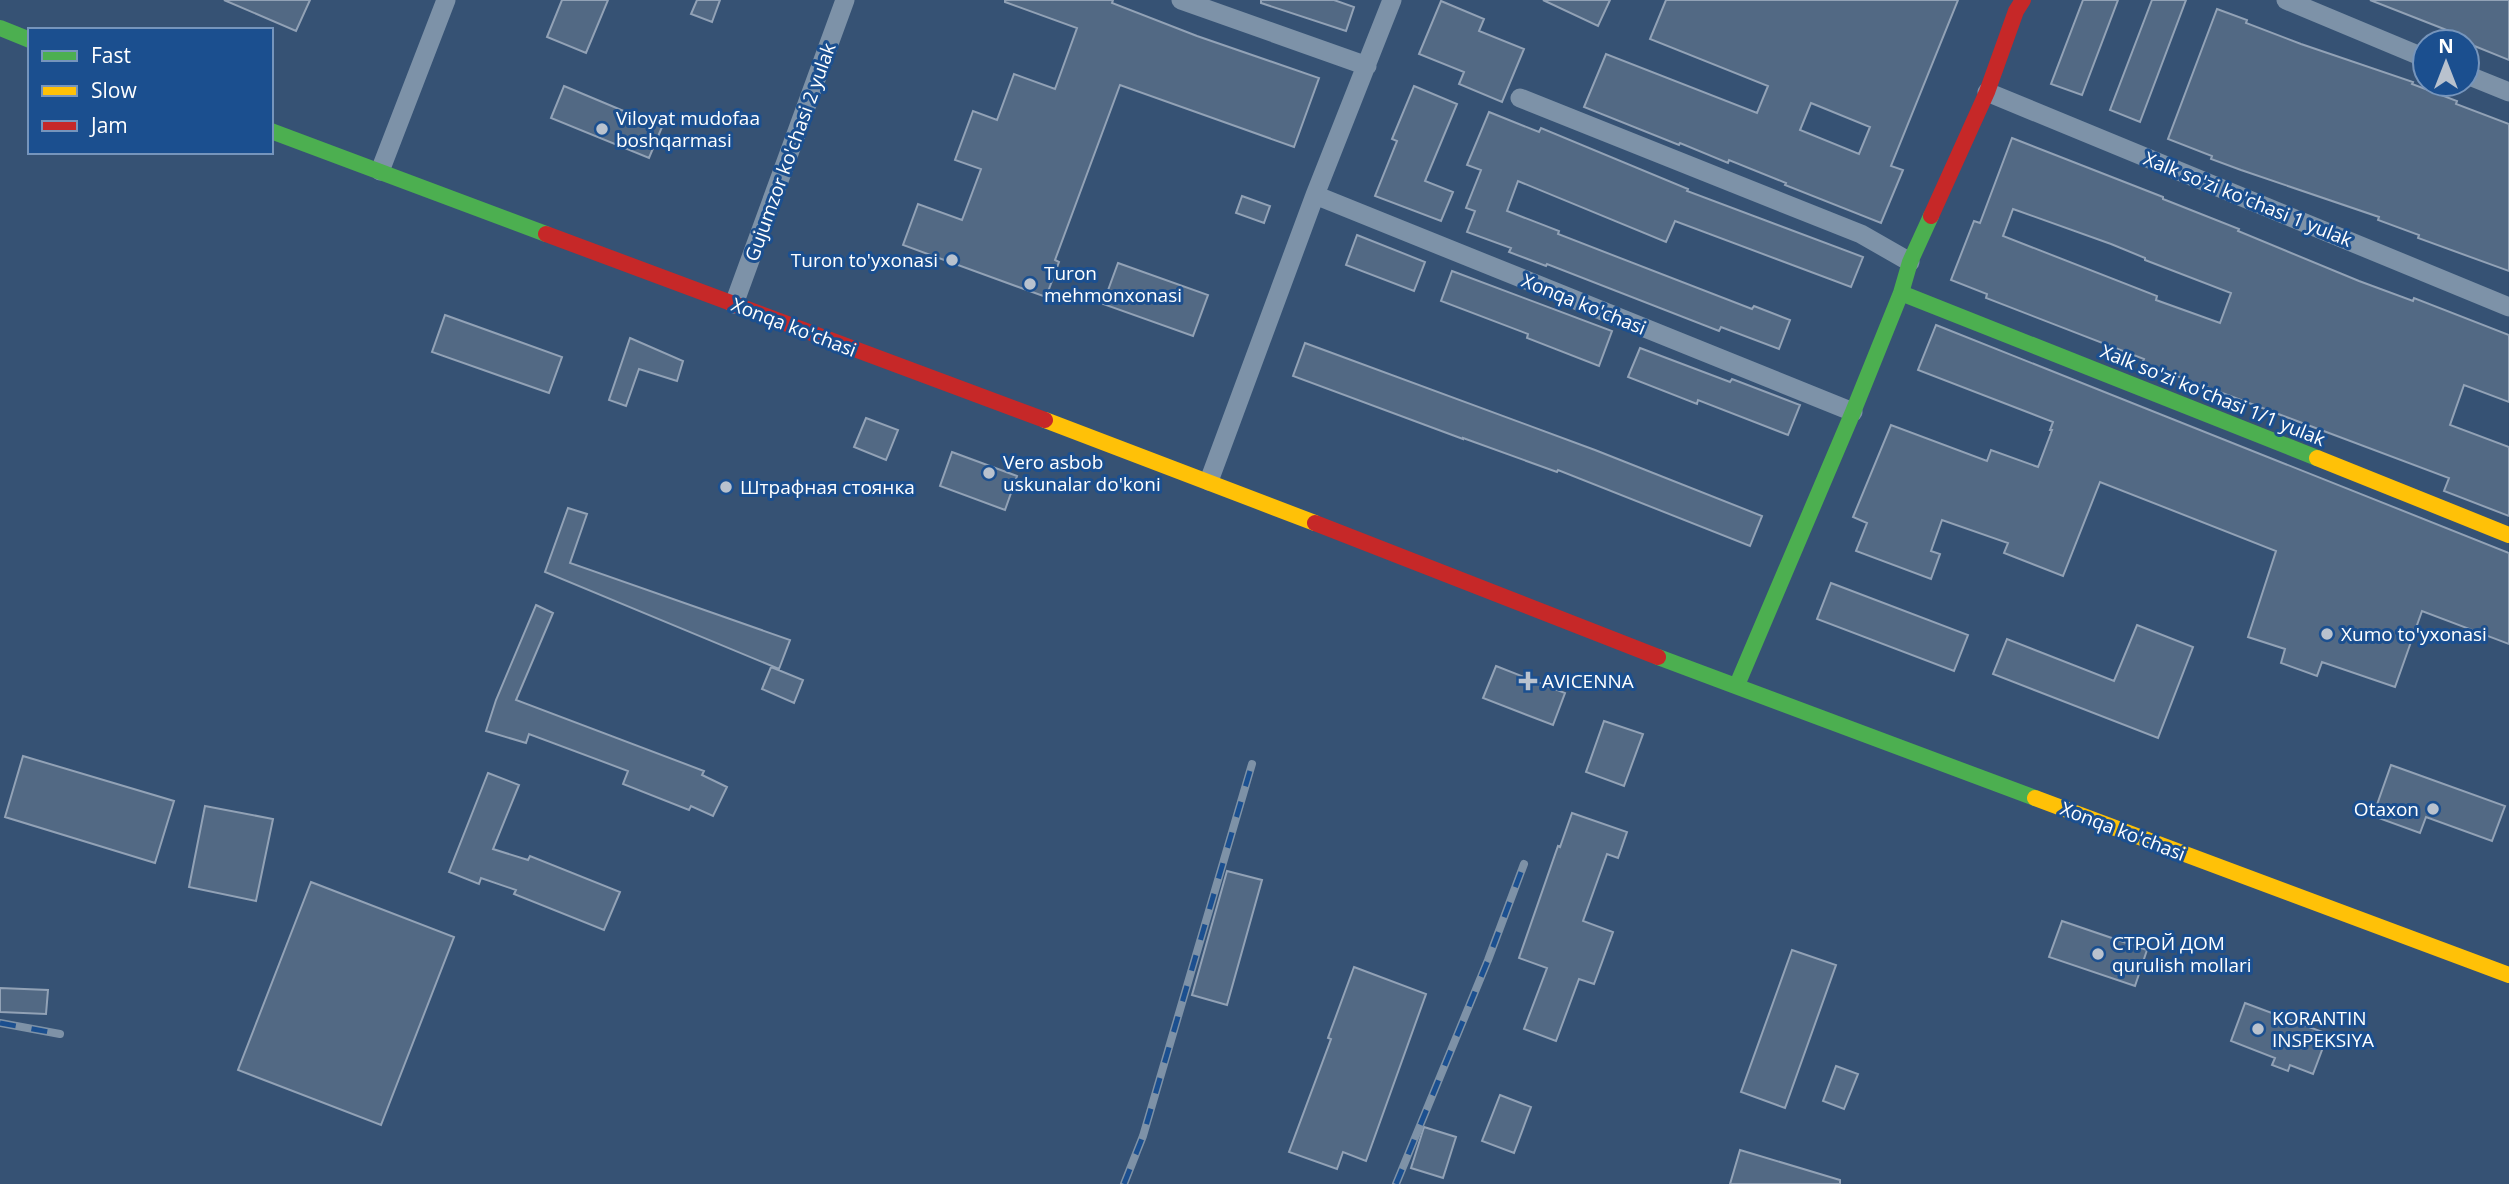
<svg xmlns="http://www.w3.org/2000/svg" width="2509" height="1184" viewBox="0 0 2509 1184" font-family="'Open Sans',sans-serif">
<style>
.building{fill:#526984;stroke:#92a2b6;stroke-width:2;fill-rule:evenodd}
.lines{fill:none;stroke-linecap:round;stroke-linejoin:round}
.street{stroke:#7d92a8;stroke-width:19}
.fast{stroke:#4caf50;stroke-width:16}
.slow{stroke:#ffc107;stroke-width:16}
.jam{stroke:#c62828;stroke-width:16}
.rail-casing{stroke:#7e92a7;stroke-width:8}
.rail{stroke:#1b4f8f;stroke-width:5;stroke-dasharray:16;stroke-linecap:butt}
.poi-dot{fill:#b9c2ce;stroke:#1b4f8f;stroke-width:2.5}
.labels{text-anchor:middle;stroke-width:6;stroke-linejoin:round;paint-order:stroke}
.poi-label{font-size:19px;fill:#fff;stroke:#1b4f8f;text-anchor:start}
.street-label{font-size:19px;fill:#fff;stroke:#1b4f8f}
</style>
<rect width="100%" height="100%" fill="#365274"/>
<path class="building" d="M224 0H310L296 31Z
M562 0H608L586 53 547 37Z
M697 0H720L712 22 691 14Z
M1005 0H1113L1112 3 1197 36 1319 78 1294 147 1120 85 1055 260 1059 262 1046 297 903 245 918 204 962 220 981 169 955 160 973 111 997 120 1014 74 1055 89 1077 28 1005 2Z
M1261 0H1334L1354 7 1346 31 1261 3Z
M1543 0H1610L1598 26Z
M1666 0H1958L1891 166 1903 170 1881 223 1785 185 1786 183 1729 160 1728 163 1680 143 1679 145 1584 107 1606 54 1757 113 1768 86 1650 39ZM1811 103 1870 127 1859 154 1800 130Z
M2083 0H2118L2082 95 2051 84Z
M2152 0H2186L2140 122 2110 110Z
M2370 0H2509V60L2467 43V38Z
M1441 1 1484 19 1479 31 1524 49 1502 102 1459 84 1464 72 1419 54Z
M2217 9 2247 20 2246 23 2301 44 2413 82 2412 84 2457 101 2456 104 2509 124V271L2418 238 2419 235 2378 220 2379 217 2241 170 2211 159 2212 156 2168 139Z
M564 86 662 127 649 158 551 118Z
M1414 86 1457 104 1425 181 1453 192 1441 221 1375 196 1397 141 1392 139Z
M1489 112 1539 132 1541 128 1688 189 1687 191 1863 257 1851 287 1675 221 1666 242 1518 181 1507 211 1559 231 1558 234 1752 309 1754 306 1790 320 1779 349 1721 327 1719 331 1547 264 1546 266 1509 252 1511 248 1467 232 1475 211 1466 208 1481 170 1467 165Z
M2012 138 2163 197V199L2239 229 2238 231 2359 281 2413 301 2414 298 2509 335V402L2464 385 2450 425 2509 447V516L2444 491 2449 478 2142 363 2144 359 1986 298 1987 294 1951 280 1974 221 1980 223ZM2013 209 2111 244 2145 258V260L2231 293 2220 323 2156 300 2157 296 2003 236Z
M1242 196 1270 206 1264 223 1236 213Z
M1357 235 1425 262 1414 291 1346 265Z
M1118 263 1208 295 1193 336 1103 304Z
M1452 271 1612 331 1599 366 1527 338 1528 334 1441 301Z
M445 315 562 357 549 393 432 352Z
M1936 325 2509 553V644L2422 611 2395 687 2322 662 2317 676 2281 663 2285 649 2248 637 2276 551 2100 482 2063 576 2004 553 2008 543 1942 520 1931 551 1940 554 1931 579 1856 551 1867 523 1853 517 1891 425 1987 461 1991 450 2038 467 2052 430H2050L2053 422 1918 370Z
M630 338 683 361 677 381 639 369 626 406 609 400Z
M1305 343 1595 450 1762 516 1750 546 1558 470 1557 472 1463 438V439L1293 376Z
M1640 348 1730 382 1732 379 1800 405 1788 435 1698 400 1697 404 1628 377Z
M866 418 898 430 886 460 854 447Z
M952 452 1017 476 1005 510 940 486Z
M568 508 587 514 570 563 790 640 779 669 545 572Z
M1831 583 1968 635 1954 671 1817 619Z
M536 605 553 613 516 700 704 771 702 775 727 787 713 816 691 806 689 810 623 784 628 771 529 734 526 743 486 731 496 700Z
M2137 625 2193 647 2158 738 1993 674 2007 639 2114 681Z
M1496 666 1565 693 1553 725 1483 698Z
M771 667 803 680 794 703 762 689Z
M1604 721 1643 734 1624 786 1586 772Z
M23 756 174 801 155 863 5 817Z
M2391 765 2505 806 2492 841 2426 817 2420 833 2373 816Z
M488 773 519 785 493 849 528 860 530 856 620 892 604 930 514 894 516 890 481 878 479 884 449 872Z
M205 806 273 819 256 901 189 887Z
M1572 813 1627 832 1618 858 1607 854 1583 921 1613 932 1594 984 1579 979 1556 1041 1524 1029 1547 968 1519 958 1558 846 1560 847Z
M1227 871 1262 880 1227 1005 1192 995Z
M311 882 454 937 381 1125 238 1070Z
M2062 921 2147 950 2135 986 2049 957Z
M1792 950 1836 965 1785 1108 1741 1092Z
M1354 967 1426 994 1366 1161 1343 1152 1337 1169 1289 1152 1331 1039 1328 1038Z
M0 988 48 990 46 1014 0 1012Z
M2245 1003 2328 1034 2313 1074 2290 1065 2288 1071 2272 1065 2275 1058 2231 1041Z
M1836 1066 1858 1074 1844 1109 1823 1101Z
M1500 1095 1531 1107 1514 1153 1482 1141Z
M1424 1127 1456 1137 1443 1178 1411 1168Z
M1740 1150 1840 1180V1184H1730Z"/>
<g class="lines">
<path class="street" d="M1181 0 1367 66
M2286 0 2425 58
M2467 75 2509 92
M1987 92 2509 307
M1520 98 1861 234 1910 262
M380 171 446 0
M1315 195 1853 412
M734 304 845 0
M1209 481 1315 195 1392 0"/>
<path class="fast" d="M0 28 30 40
M271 131 546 234
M1901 293 2317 458
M1658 657 2035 798
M1737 685 1853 412 1901 293 1910 262 1931 216"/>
<path class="slow" d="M1045 420 1315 523
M2317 458 2509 535
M2035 798 2509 975"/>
<path class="jam" d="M1931 216 1987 92 2016 11 2023 0
M546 234 1045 420
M1315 523 1658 657"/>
<g class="rail-casing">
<path id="rail" d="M0 1023 60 1034
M1124 1184 1143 1136 1252 764
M1396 1184 1488 960 1524 864"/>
</g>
<use href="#rail" class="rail"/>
</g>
<g class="poi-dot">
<circle cx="602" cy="129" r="7"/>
<circle cx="952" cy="260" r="7"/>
<circle cx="1030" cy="284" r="7"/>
<circle cx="989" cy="473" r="7"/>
<circle cx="726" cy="487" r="7"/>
<circle cx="2327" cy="634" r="7"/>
<path d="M1524.5 670.5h7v7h7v7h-7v7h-7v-7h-7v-7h7z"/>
<circle cx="2433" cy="809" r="7"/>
<circle cx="2098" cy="954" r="7"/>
<circle cx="2258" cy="1029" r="7"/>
</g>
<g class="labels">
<g class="poi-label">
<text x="616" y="125">Viloyat mudofaa<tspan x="616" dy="22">boshqarmasi</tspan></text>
<text x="938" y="267" text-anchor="end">Turon to'yxonasi</text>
<text x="1044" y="280">Turon<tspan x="1044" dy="22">mehmonxonasi</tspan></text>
<text x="1003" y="469">Vero asbob<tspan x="1003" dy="22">uskunalar do'koni</tspan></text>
<text x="740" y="494">Штрафная стоянка</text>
<text x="2341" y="641">Xumo to'yxonasi</text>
<text x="1542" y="688">AVICENNA</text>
<text x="2419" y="816" text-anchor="end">Otaxon</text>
<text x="2112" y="950">СТРОЙ ДОМ<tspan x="2112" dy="22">qurulish mollari</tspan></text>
<text x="2272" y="1025">KORANTIN<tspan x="2272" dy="22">INSPEKSIYA</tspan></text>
</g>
<g class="street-label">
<text transform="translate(790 152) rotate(-70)" y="7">Gujumzor ko'chasi 2 yulak</text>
<text transform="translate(2248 199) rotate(22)" y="7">Xalk so'zi ko'chasi 1 yulak</text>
<text transform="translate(1584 304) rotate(22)" y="7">Xonqa ko'chasi</text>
<text transform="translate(794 327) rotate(21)" y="7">Xonqa ko'chasi</text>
<text transform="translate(2213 395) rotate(22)" y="7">Xalk so'zi ko'chasi 1/1 yulak</text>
<text transform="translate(2123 831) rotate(21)" y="7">Xonqa ko'chasi</text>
</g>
</g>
<rect x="28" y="28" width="245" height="126" fill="#1b4f8f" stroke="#7695bc" stroke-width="2"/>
<rect x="42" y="51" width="35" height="10" fill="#4caf50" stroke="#7695bc" stroke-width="2"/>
<text x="91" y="63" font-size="21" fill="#ffffff">Fast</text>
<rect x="42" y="86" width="35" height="10" fill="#ffc107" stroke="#7695bc" stroke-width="2"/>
<text x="91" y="98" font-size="21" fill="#ffffff">Slow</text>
<rect x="42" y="121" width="35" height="10" fill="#c62828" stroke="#7695bc" stroke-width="2"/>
<text x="91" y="133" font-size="21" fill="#ffffff">Jam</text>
<g transform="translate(2446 63)"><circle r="33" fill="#1b4f8f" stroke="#7695bc" stroke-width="2"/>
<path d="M0-5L12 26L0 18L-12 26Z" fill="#b9c2ce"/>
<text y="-10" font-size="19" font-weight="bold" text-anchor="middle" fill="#ffffff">N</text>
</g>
</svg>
